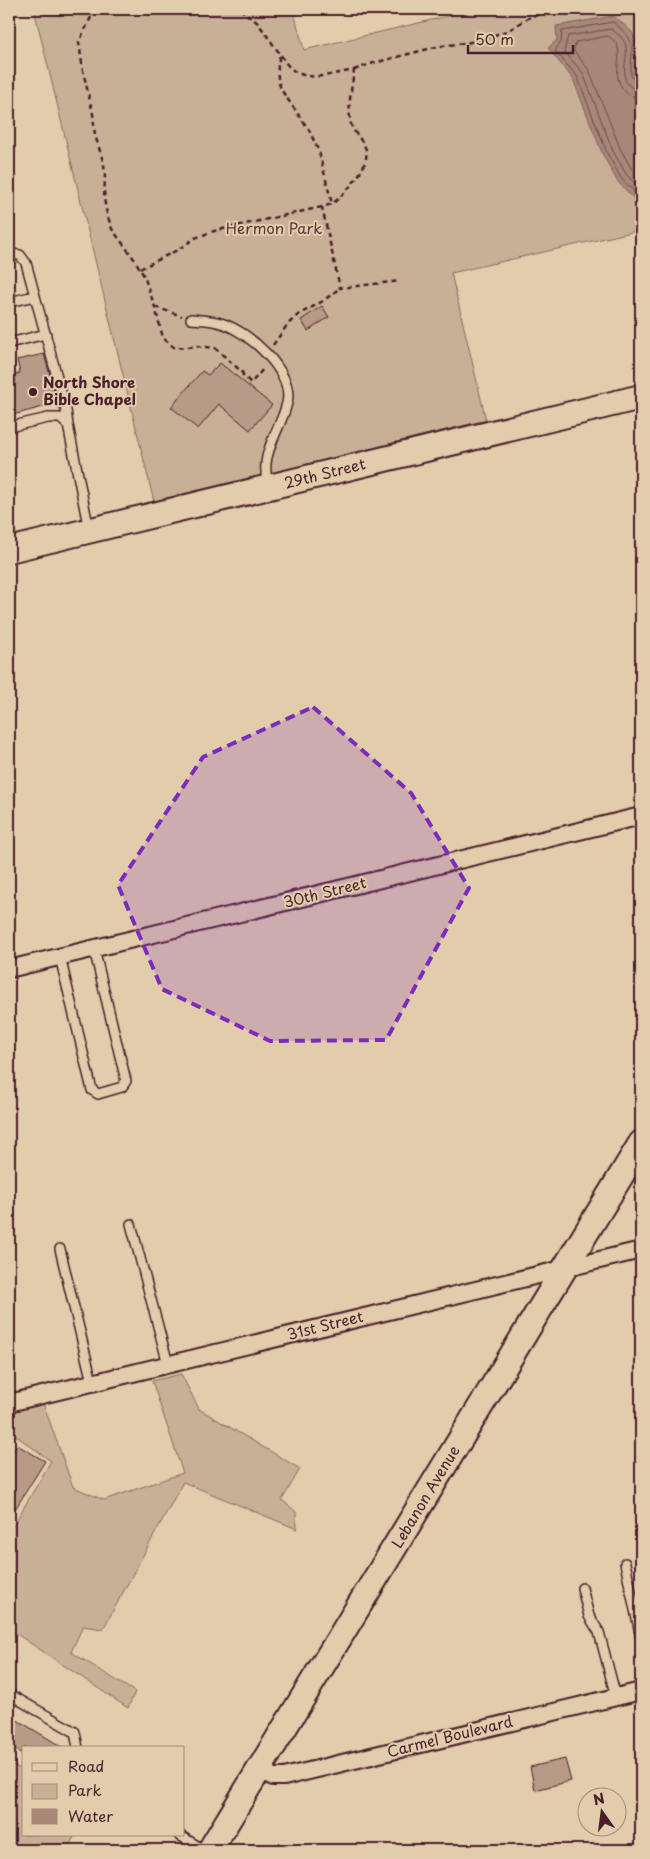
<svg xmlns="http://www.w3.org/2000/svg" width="650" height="1859" viewBox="0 0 650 1859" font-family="'Playpen Sans',sans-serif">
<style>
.green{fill:#c8b096;stroke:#896860}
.water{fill:#a68778;stroke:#815d59}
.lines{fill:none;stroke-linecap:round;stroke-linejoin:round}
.shore{stroke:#6f494a;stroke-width:1}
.building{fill:#b79b87;stroke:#4a1f2b}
.lane-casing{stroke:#4a1f2b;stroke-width:12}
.street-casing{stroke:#4a1f2b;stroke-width:20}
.secondary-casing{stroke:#4a1f2b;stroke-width:28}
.path{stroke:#4a1f2b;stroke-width:2.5;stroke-dasharray:5 4;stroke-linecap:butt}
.lane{stroke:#e1ccab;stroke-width:9}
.street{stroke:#e1ccab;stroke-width:16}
.secondary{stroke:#e1ccab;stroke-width:24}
.marked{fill:#7b2cbf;fill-opacity:0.2;stroke:#7b2cbf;stroke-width:4;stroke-dasharray:10 6;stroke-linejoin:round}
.poi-dot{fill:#4a1f2b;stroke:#e1ccab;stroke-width:2}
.labels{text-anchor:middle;stroke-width:4;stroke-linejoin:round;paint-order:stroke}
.park-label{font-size:15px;fill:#5d353b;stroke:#e1ccab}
.poi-label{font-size:15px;font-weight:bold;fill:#4a1f2b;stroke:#e1ccab;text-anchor:start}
.street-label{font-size:15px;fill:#4a1f2b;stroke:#e1ccab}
</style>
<rect width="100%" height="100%" fill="#e1ccab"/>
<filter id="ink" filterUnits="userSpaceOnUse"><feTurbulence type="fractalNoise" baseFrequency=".02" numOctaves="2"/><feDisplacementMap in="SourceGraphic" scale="10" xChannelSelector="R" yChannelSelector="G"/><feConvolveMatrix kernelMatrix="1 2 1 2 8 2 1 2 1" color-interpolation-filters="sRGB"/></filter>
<g filter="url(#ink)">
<path class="green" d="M34 9H293L304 50 478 9H641V230L451 273 486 420 154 502Z
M181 1374 199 1409 300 1469 282 1500 296 1512 297 1529 183 1482 103 1629 83 1626 71 1652 135 1692 128 1708 9 1629V1533L51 1461 15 1435 9 1425V1413L43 1403 73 1487 104 1500 183 1473 152 1381Z
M9 1763 24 1771V1835H75L67 1850H9Z"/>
<path class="water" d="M614 16 632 32 638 46 635 74 641 81V206L617 181 603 155 573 79 548 48 557 40 556 26Z"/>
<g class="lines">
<path class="shore" d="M641 84 636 83 631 75C630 45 640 44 613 22L562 31 561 42 555 51 577 76 607 153 621 178 641 199
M641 90C615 89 628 62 626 47 625 39 618 34 611 29L568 36 564 51 583 73 613 151 626 174 641 190
M641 98C634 98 629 95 624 90 612 76 621 63 618 48 617 42 612 39 608 36L576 42 573 50 589 70 620 148 632 170 641 179"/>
</g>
<path class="building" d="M322 306 329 317 308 331 301 320Z
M44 354 58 403 9 416V376L20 373 17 360Z
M220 363 272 405 250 430 219 404 198 429 171 407 202 371 208 375Z
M17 1445 45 1461 9 1519V1459Z
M9 1715 64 1748H24V1755L9 1746Z
M565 1759 571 1781 535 1790 530 1767Z"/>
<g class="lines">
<g class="lane-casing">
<path id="lane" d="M9 254 20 255 26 263 66 410 68 425
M9 302 35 296
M191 319C201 320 212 320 221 323 248 331 295 372 287 403 283 422 267 445 266 464 265 472 267 480 268 487
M9 343 46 334
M9 427 48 418H60L68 425 89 530
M60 957 92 1090 98 1094 122 1087 126 1081 94 949
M131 1224 168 1364
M60 1249 92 1382
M625 1563 641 1638
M582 1588 589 1616 599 1632 616 1697
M9 1694 75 1732 78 1748
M179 1835 204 1850"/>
</g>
<g class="street-casing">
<path id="street" d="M9 969 641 816
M9 1403 641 1250
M260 1769 273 1777H284L641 1691"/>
</g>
<g class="secondary-casing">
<path id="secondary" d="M9 550 641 397
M210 1850 641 1143"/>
</g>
<path class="path" d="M95 9 79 42 83 71 93 114 95 135 104 164 105 178 104 199 107 214 112 229 135 260 144 276 155 307 163 338 175 348 198 346 215 348 242 372 243 375 251 383 264 368
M240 9 258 23 280 54C277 68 276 78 282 91L309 130 319 152 332 204 322 207 340 288 400 281
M281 55C297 87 326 75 354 70 352 87 347 107 351 124 354 133 361 139 365 147 373 165 345 194 332 204
M354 70 370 64 436 47 477 41 509 30 530 17 562 9
M140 269 179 249 195 238 214 231 322 207
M155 307 182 316
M273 345 288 324 298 315 323 301 340 288"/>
<use href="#lane" class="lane"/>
<use href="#street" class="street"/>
<use href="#secondary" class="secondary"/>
</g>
</g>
<path class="marked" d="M313 707 411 793 469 888 386 1040 270 1041 162 989 118 885 203 757Z"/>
<circle class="poi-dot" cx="33" cy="392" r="5"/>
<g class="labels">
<g class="park-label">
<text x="274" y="234">Hermon Park</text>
</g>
<g class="poi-label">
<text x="43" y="388">North Shore<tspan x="43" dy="17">Bible Chapel</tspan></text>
</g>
<g class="street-label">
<text transform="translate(325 474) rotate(-14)" y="5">29th Street</text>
<text transform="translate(325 893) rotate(-14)" y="5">30th Street</text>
<text transform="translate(325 1326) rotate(-14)" y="5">31st Street</text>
<text transform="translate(426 1497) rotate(-59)" y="5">Lebanon Avenue</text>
<text transform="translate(450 1737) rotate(-14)" y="5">Carmel Boulevard</text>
</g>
</g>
<rect width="650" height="1859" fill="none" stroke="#e1ccab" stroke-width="30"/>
<rect x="15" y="15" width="620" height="1829" fill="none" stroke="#4a1f2b" stroke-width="2" filter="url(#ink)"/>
<rect x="22" y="1746" width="162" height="90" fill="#e1ccab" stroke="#a58778"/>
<rect x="32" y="1763" width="25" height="8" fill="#e1ccab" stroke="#a58778"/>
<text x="68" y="1772" font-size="15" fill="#4a1f2b">Road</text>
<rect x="32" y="1784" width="25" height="15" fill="#c8b096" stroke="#a58778"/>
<text x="68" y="1796" font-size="15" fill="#4a1f2b">Park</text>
<rect x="32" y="1809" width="25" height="15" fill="#a68778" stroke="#a58778"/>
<text x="68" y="1822" font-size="15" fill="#4a1f2b">Water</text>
<g transform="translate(602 1812) rotate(346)"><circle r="24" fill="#e1ccab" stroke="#a58778"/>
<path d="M0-4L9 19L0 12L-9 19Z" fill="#4a1f2b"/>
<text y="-8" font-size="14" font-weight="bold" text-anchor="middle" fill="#4a1f2b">N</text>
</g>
<path d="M468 45v8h105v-8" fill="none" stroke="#4a1f2b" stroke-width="2.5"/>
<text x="475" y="45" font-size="15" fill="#4a1f2b" stroke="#e1ccab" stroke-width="4" paint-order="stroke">50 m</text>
</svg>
